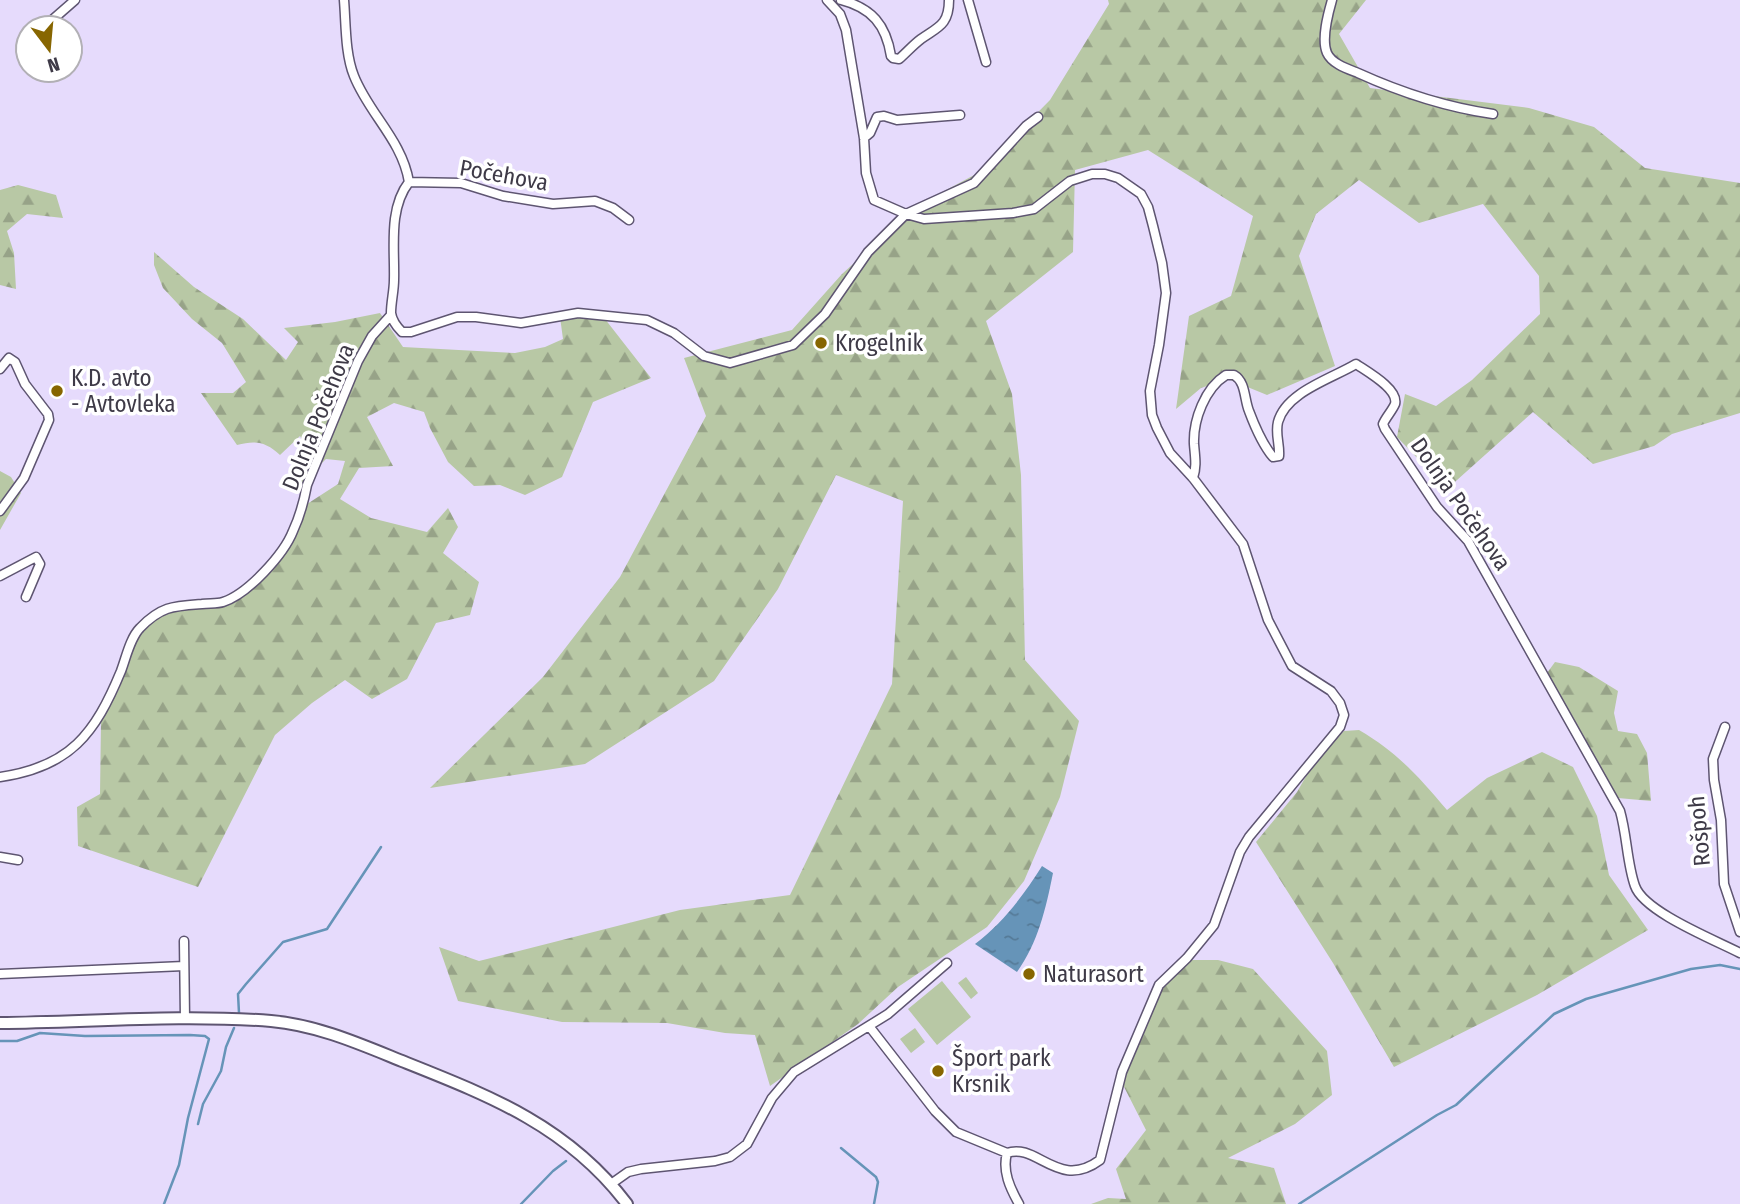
<svg xmlns="http://www.w3.org/2000/svg" width="1740" height="1204" viewBox="0 0 1740 1204" font-family="'Fira Sans Condensed',sans-serif">
<style>
.forest{fill:url(#forest-firs)}
.park{fill:#b8c8a5}
.water{fill:url(#water-ripples)}
.lines{fill:none;stroke-linecap:round;stroke-linejoin:round}
.stream{stroke:#6694b8;stroke-width:2.5}
.street-casing{stroke:#5e5571;stroke-width:11}
.secondary-casing{stroke:#5e5571;stroke-width:14}
.street{stroke:#fff;stroke-width:8}
.secondary{stroke:#fff;stroke-width:10}
.poi-dot{fill:#876601;stroke:#fff;stroke-width:2.5}
.labels{text-anchor:middle;stroke-width:7;stroke-linejoin:round;paint-order:stroke}
.street-label{font-size:23px;fill:#3e3a47;stroke:#fff}
.poi-label{font-size:23px;fill:#3e3a47;stroke:#fff;text-anchor:start}
</style>
<defs>
<pattern id="forest-firs" width="22" height="20" patternUnits="userSpaceOnUse" patternTransform="scale(1.75)"><rect width="22" height="20" fill="#b8c8a5"/><path d="M5 1l3.5 6h-7zM16 11l3.5 6h-7z" fill="#97a388"/></pattern>
<pattern id="water-ripples" width="26" height="14" patternUnits="userSpaceOnUse" patternTransform="scale(1.75)"><rect width="26" height="14" fill="#6694b8"/><path d="M2 4q2-2 4 0t4 0M15 11q2-2 4 0t4 0" fill="none" stroke="#557a97"/></pattern>
</defs>
<rect width="100%" height="100%" fill="#e6dbfc"/>
<path class="forest" d="M1108 0H1366L1339 34 1370 88 1529 108 1594 127 1645 168 1740 183V413L1672 434 1654 446 1593 464 1533 412 1447 489 1397 437 1405 394 1436 406 1472 380 1540 314 1539 276 1483 204 1419 223 1359 180 1316 214 1299 256 1335 366 1267 395 1228 379 1201 388 1176 409 1189 316 1231 296 1253 216 1148 150 1075 170 1073 252 986 321 1012 394 1021 475 1025 660 1079 721 1060 797 1024 881 987 927 898 987 858 1024 770 1086 755 1035 725 1033 667 1023 562 1022 458 1001 439 947 479 961 680 910 790 895 892 684 903 501 836 475 778 589 714 681 585 764 430 788 543 677 620 577 706 416 684 358 792 330 842 274 918 205 978 173 1050 100 1109 4Z
M18 185 56 195 63 218 27 214 7 231 14 253 16 289 0 285V190Z
M154 252 194 287 243 319 286 360 298 342 284 328 335 322 380 313 403 347 515 353 545 347 563 339 560 317 582 316 605 319 651 378 593 402 562 477 525 495 500 485 474 486 448 462 430 428 424 412 394 403 367 417 393 466 359 468 340 499 371 518 427 532 448 508 458 527 443 553 479 582 470 615 436 623 407 679 372 699 345 680 312 703 275 735 198 887 78 846 77 807 100 794 101 721 119 689 139 631 171 608 223 604 275 561 304 506 338 484 345 461 326 459 299 486 298 467 307 448 300 436 280 455C266 442 256 440 237 445L201 393H233L246 382 222 343 192 319 163 288 154 265Z
M0 471 11 477 21 493 0 530Z
M1555 662 1579 667 1618 691 1614 713 1618 731 1637 734 1647 753 1651 801 1618 798 1547 673Z
M1359 730C1398 753 1418 776 1447 810L1487 778 1542 752 1573 767 1597 816 1609 875 1648 930 1537 995 1394 1067 1333 963 1256 842 1297 792 1316 759 1344 731Z
M1189 960H1218L1253 969 1327 1051 1332 1095 1295 1124 1228 1158 1274 1168 1286 1204H1091L1108 1198 1126 1199 1116 1169 1146 1130 1121 1081 1161 987Z"/>
<path class="park" d="M966 977 978 993 971 999 958 983Z
M942 981 971 1017 937 1045 908 1009Z
M915 1028 925 1042 911 1053 900 1039Z"/>
<path class="water" d="M1042 866 1053 873C1046 908 1038 943 1017 972L975 944C1003 923 1023 896 1042 866Z"/>
<g class="lines">
<path class="stream" d="M239 1013 238 994 246 984 283 942 327 929 381 847
M0 1041H17L40 1033 85 1036 190 1035 205 1036 209 1039 188 1118 179 1165 164 1204
M198 1124 203 1104 221 1071 226 1047 234 1028
M841 1148 876 1177 878 1182 874 1204
M521 1204 553 1171 566 1161
M1299 1204 1437 1115 1456 1105 1554 1014 1586 999 1691 969 1720 965 1740 969"/>
<g class="street-casing">
<path id="street" d="M344 0C346 24 345 54 354 76 369 114 402 140 409 182 388 209 395 249 394 280 394 291 391 302 391 313 392 321 396 326 402 332H411L457 317H476L521 323 578 313 647 320 674 333 704 356 730 363 793 345 825 314 868 252 906 214 974 183 1026 126 1038 117
M827 0 840 14 846 30 864 138 866 173 874 200 906 214 924 219 1013 213 1034 209 1070 181 1092 174H1105L1118 178 1141 194 1148 207 1153 226 1162 263 1166 293 1159 345 1150 391 1152 415 1157 428 1170 453 1193 478 1243 544 1268 620 1292 666 1331 691 1340 703 1344 715 1340 727 1249 837 1240 852 1214 925 1187 958 1159 985 1122 1072 1100 1160C1058 1191 1037 1142 1007 1153L956 1132 935 1111 869 1026
M841 0C872 8 886 25 891 56L893 58 899 59C906 53 913 45 921 39 938 27 949 25 949 0
M968 0 986 62
M1332 0C1328 14 1321 39 1327 53 1332 64 1348 69 1358 73 1402 93 1445 107 1493 114
M43 28 75 0
M25 35 28 34
M864 138 870 133 877 117 884 116 897 120 960 115
M409 182 461 183 503 196 553 204 595 201 613 208 629 220
M0 369 9 358 15 362 25 384 48 414 49 420 24 478 0 511
M1193 478C1197 466 1195 457 1194 444 1193 420 1205 388 1226 375H1234C1246 382 1244 399 1249 411 1255 427 1262 444 1273 457L1279 456C1280 444 1275 434 1278 422 1286 392 1331 379 1356 364 1366 371 1399 389 1395 404 1392 411 1386 417 1383 424L1385 429 1437 507 1468 541 1620 811C1627 835 1627 864 1635 886 1644 912 1715 940 1740 953
M0 576 36 557 40 564 26 597
M1725 727 1713 759 1714 780 1721 820 1724 884 1740 932
M0 777C70 767 95 734 121 671 126 658 130 638 140 628 161 606 174 606 202 604 209 603 217 604 223 602 248 594 284 554 293 531 300 516 304 501 307 485L358 361 372 336 391 315
M0 857 18 860
M184 941 185 1019
M0 974 184 966
M1007 1153C1002 1171 1010 1188 1019 1204
M611 1184 628 1172 641 1169 715 1161 730 1157 747 1144 772 1098 794 1072 888 1014 947 963"/>
</g>
<g class="secondary-casing">
<path id="secondary" d="M0 1023C90 1022 181 1014 271 1021 317 1025 360 1044 402 1061 490 1096 568 1126 627 1204"/>
</g>
<use href="#street" class="street"/>
<use href="#secondary" class="secondary"/>
</g>
<g class="poi-dot">
<circle cx="821" cy="343" r="7"/>
<circle cx="57" cy="391" r="7"/>
<circle cx="1029" cy="974" r="7"/>
<circle cx="938" cy="1071" r="7"/>
</g>
<g class="labels">
<g class="street-label">
<text transform="translate(504 175) rotate(10)" y="8">Počehova</text>
<text transform="translate(318 417) rotate(-68)" y="8">Dolnja Počehova</text>
<text transform="translate(1461 504) rotate(55)" y="8">Dolnja Počehova</text>
<text transform="translate(1699 831) rotate(-95)" y="8">Rošpoh</text>
</g>
<g class="poi-label">
<text x="835" y="351">Krogelnik</text>
<text x="71" y="386">K.D. avto<tspan x="71" dy="26">- Avtovleka</tspan></text>
<text x="1043" y="982">Naturasort</text>
<text x="952" y="1066">Šport park<tspan x="952" dy="26">Krsnik</tspan></text>
</g>
</g>
<g transform="translate(49 49) rotate(164)"><circle r="33" fill="#ffffff" stroke="#b2b0b5" stroke-width="2"/>
<path d="M0-5L12 26L0 18L-12 26Z" fill="#876601"/>
<text y="-10" font-size="19" font-weight="bold" text-anchor="middle" fill="#3e3a47">N</text>
</g>
</svg>
